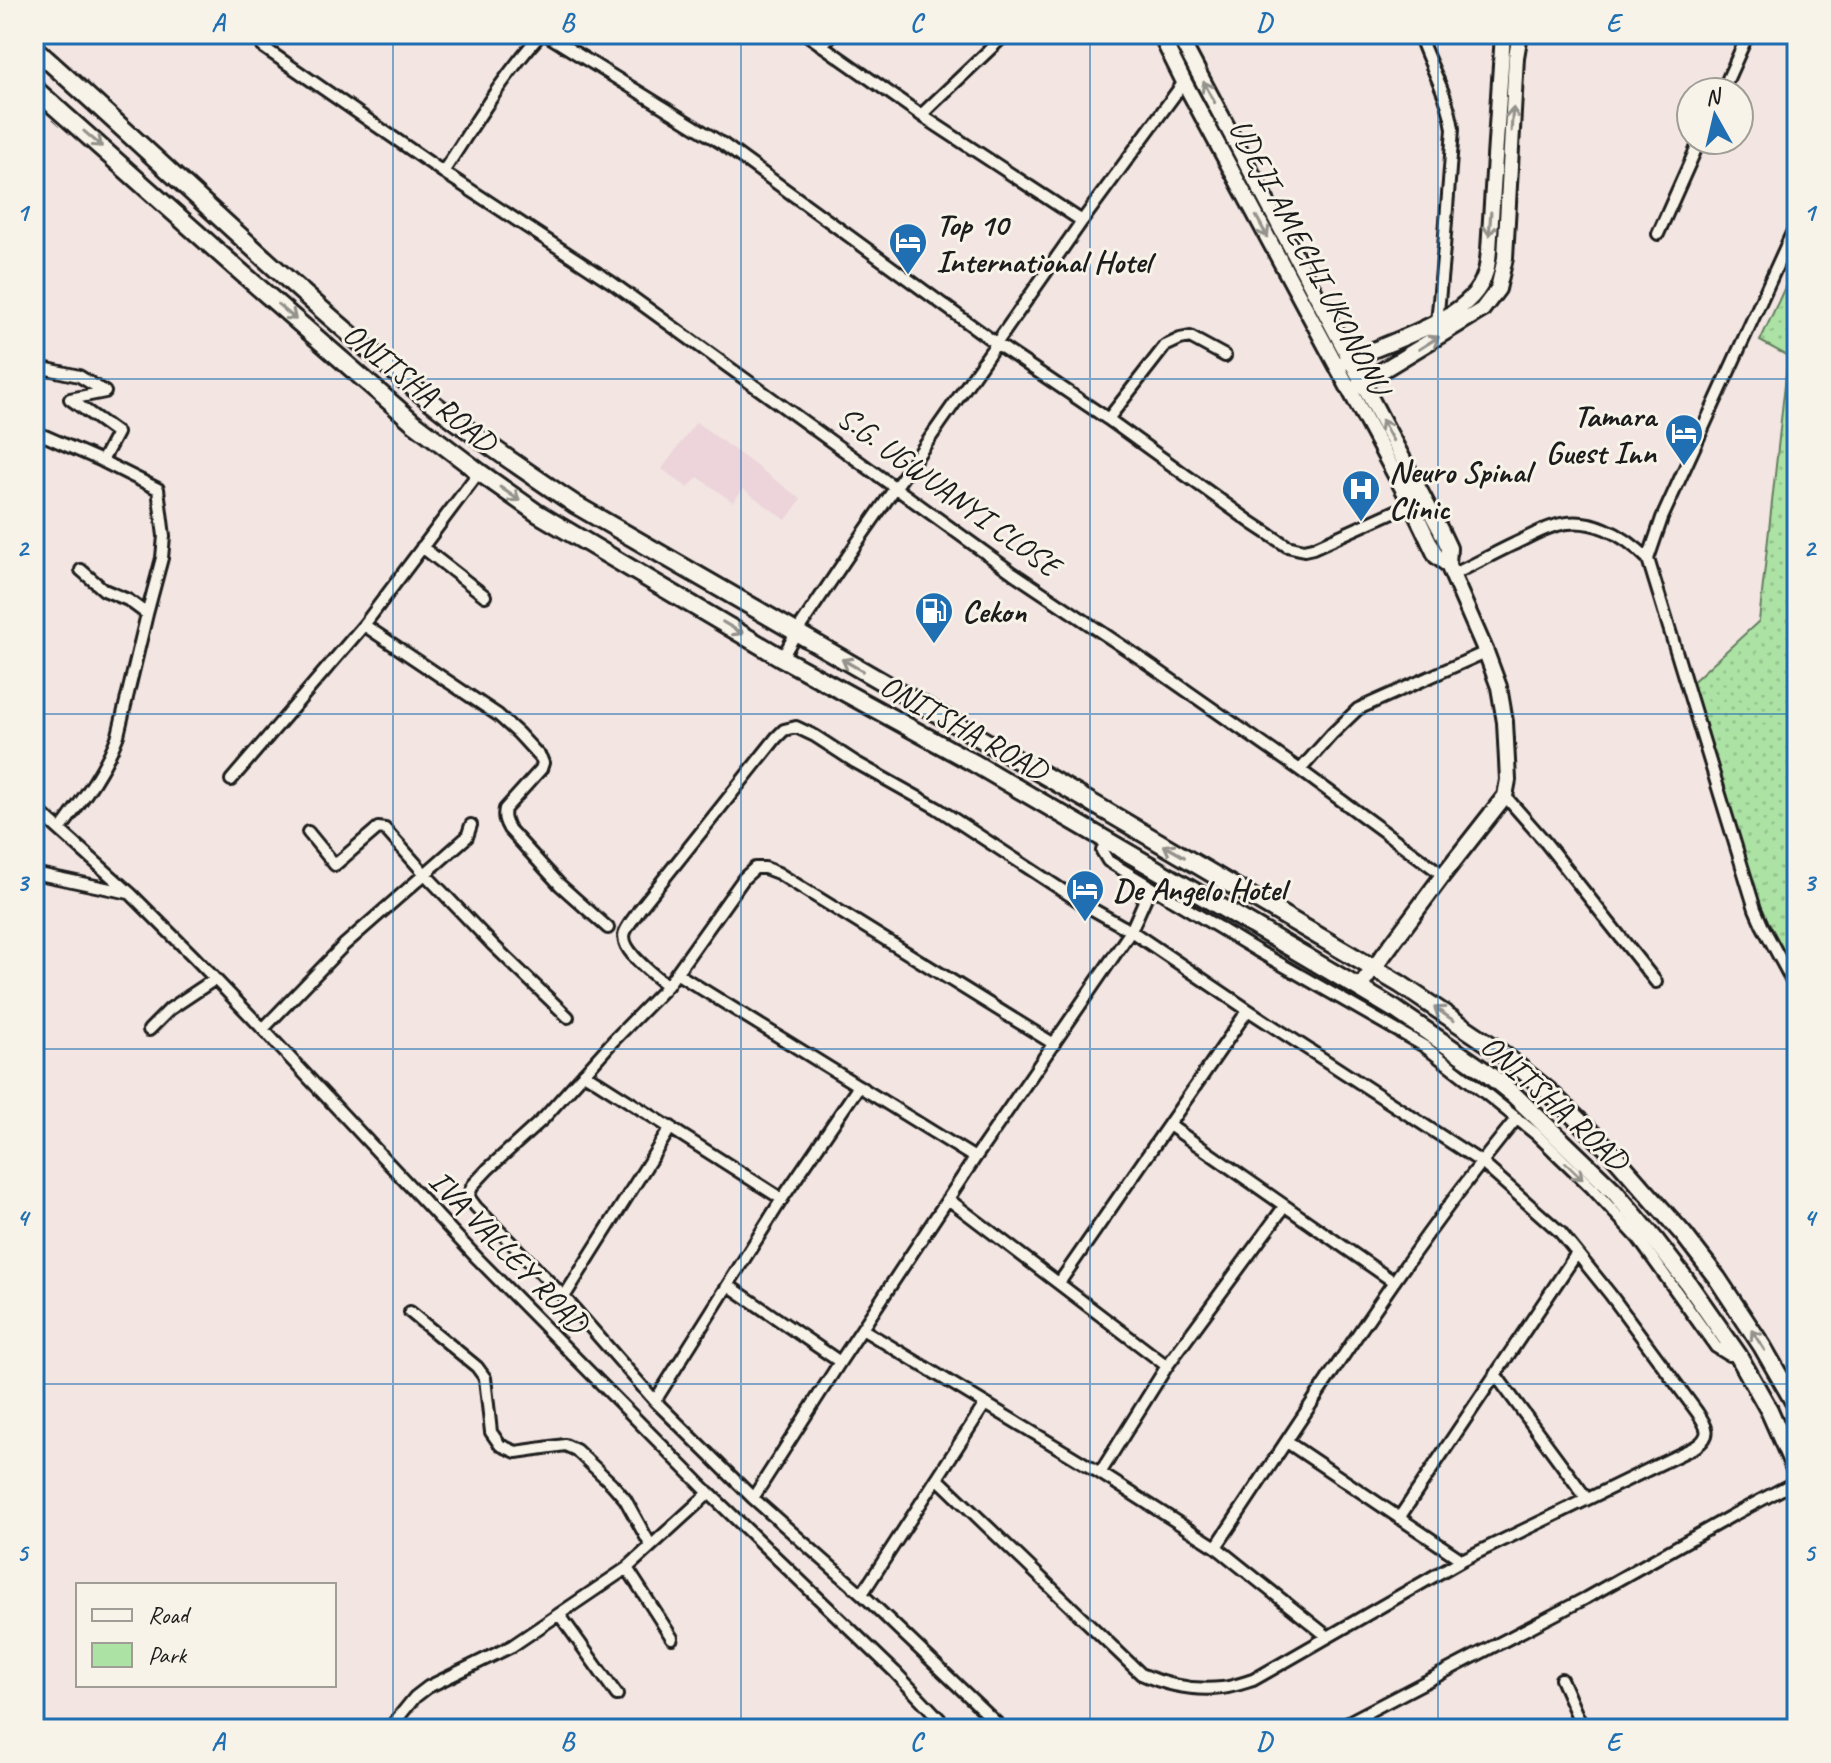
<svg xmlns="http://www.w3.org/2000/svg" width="1831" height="1763" viewBox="0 0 1831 1763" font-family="Caveat,sans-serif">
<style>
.built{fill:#ecd4da}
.green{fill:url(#green-dots);stroke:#647f60;stroke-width:2}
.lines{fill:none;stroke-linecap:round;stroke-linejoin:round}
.street-casing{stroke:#1c1c1c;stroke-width:16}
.secondary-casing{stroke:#1c1c1c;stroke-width:20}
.primary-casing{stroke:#1c1c1c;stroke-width:22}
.street{stroke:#f7f3e8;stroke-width:10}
.secondary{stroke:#f7f3e8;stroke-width:14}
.primary{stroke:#f7f3e8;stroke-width:16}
.oneway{stroke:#94928c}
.grid{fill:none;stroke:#1f6fb2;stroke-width:2;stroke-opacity:0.55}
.labels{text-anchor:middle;stroke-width:6;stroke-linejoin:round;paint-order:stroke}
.poi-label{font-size:32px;font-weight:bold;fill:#1c1c1c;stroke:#f7f3e8;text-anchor:start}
.street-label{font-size:32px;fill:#1c1c1c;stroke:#f7f3e8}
.neatline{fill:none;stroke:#1f6fb2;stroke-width:3}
.grid-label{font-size:26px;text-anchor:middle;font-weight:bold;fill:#1f6fb2}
</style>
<defs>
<pattern id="green-dots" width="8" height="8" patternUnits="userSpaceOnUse" patternTransform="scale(2)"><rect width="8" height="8" fill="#ace2a4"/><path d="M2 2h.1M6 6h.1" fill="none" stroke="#93c18d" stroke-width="1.8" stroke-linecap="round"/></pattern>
</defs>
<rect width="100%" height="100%" fill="#f2e5e2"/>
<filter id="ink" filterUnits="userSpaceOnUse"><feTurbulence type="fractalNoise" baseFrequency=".0125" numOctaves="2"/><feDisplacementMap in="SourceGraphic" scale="16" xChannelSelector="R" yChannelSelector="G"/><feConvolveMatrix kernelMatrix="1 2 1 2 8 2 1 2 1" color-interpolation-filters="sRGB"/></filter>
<g filter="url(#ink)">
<path class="built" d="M696 422 801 499 786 520 743 489 733 502 698 477 688 488 662 469Z"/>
<path class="green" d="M1797 261V988L1762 925 1688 686 1759 621 1788 356 1760 341Z"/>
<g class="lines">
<g class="street-casing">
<path id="street" d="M545 34 723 144 997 344 1108 419 1252 523 1287 546 1304 550 1313 548 1411 504
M806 34 921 115 1082 221
M1419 34C1430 67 1448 94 1453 129L1444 247 1437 323
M821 45 833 34
M263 47 443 172 611 282 1013 573 1137 656 1300 770 1443 875
M1722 92 1748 34
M921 115 1006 34
M443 172C474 125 503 76 541 34
M1797 222 1662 518 1648 559 1755 909 1762 925 1797 990
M1658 234 1700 140
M34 366 79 376 105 392 70 399 117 433 102 461 158 489 164 536 162 558 147 614 118 735C105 770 82 800 60 830
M1108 419 1165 346 1180 339 1190 337 1225 356
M34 433 45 436 102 461
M422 547 485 596
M81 570 104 590 128 600 147 614
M1452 575C1473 565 1493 554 1514 544 1527 538 1540 530 1554 526 1590 514 1624 535 1648 559
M364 625 498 715 518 733 541 758 543 763 541 769 505 809C503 817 505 822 509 829L560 885 608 928
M782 658 796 633 858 541 1082 221 1184 82
M1300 770 1332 734 1358 709 1486 652
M231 780 364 625 479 472
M1505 796 1542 838 1656 982
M34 807 131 894 194 957 263 1029 478 1259 709 1493 895 1672 949 1729
M308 832 335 865 378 828 385 829 425 874 493 945 568 1017
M1106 840 1102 851 1108 861 1256 950 1424 1046 1485 1093 1536 1134 1592 1188 1638 1238 1716 1347 1729 1355H1738
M34 873 129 893
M676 973 975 1158
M667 986C655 975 618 950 625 932 628 925 635 917 639 910L776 738 784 730 796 727 815 736 855 762 937 808 1085 905 1131 931 1248 1010 1481 1162 1560 1232 1610 1294 1697 1412C1707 1427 1713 1435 1695 1447L1462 1560 1253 1680C1243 1683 1232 1687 1222 1688 1194 1691 1166 1685 1141 1674L937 1478
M263 1029 344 945 467 837 471 825
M149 1030 170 1009 215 979
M584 1073 782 1199
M1169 1125 1394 1282
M948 1199 1167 1366
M1059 1283 1248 1010
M728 1285 840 1362
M564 1297 671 1127
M410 1312 477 1367 485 1378 491 1432 500 1445 516 1452 565 1445 576 1450 612 1484 625 1499 651 1546
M862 1329 1100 1473 1216 1547 1327 1636
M1495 1374 1587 1499
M655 1401 782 1199 859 1086
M1287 1442 1462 1560
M1100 1473 1167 1366 1284 1207
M753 1498 840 1362 975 1158 1131 931 1150 888
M1399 1518 1577 1253
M1216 1547C1313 1403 1406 1253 1517 1118
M627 1568 672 1638
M862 1594 985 1404
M559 1614 617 1695
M1561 1679 1583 1729
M389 1729 415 1697 428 1687 512 1646 627 1568 709 1493
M1003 1729 862 1594 753 1498 655 1401 564 1297 476 1207 470 1199 469 1194 473 1185 488 1169 544 1118 613 1041 667 986 744 878 755 868H765L778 873 1054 1044
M1335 1729 1586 1598 1733 1515 1797 1481"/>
</g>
<g class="secondary-casing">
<path id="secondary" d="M1160 34 1184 82 1411 504 1436 556 1448 565
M1178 34 1441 531 1449 548 1448 565 1486 652 1499 687 1505 722 1508 780 1505 796 1443 875 1359 988
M1341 364C1381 343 1472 322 1485 274 1488 267 1488 258 1489 250L1503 34
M1355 387 1482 310 1498 289 1505 258 1516 57 1520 34"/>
</g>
<g class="primary-casing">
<path id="primary" d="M34 48C161 161 282 280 414 388 465 430 521 468 576 505L1099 807 1400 984 1495 1048 1547 1090 1610 1151 1684 1235 1717 1278 1762 1346 1797 1407
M34 88 234 266 413 422 479 472 537 513 782 658 974 763 1305 956 1396 1010 1483 1070 1514 1095 1614 1191 1655 1240 1685 1279 1738 1355 1769 1410 1797 1473"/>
</g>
<use href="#street" class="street"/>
<use href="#secondary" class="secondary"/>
<use href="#primary" class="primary"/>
</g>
<defs><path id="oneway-shaft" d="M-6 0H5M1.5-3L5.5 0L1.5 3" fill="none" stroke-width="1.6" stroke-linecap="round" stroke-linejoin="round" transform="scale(2)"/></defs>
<g class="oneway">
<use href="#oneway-shaft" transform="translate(1209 92) rotate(-118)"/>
<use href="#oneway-shaft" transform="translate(1512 119) rotate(-86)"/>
<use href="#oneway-shaft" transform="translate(93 139) rotate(41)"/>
<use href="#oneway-shaft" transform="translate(1490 224) rotate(94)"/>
<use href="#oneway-shaft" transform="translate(1262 227) rotate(62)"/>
<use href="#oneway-shaft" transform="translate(287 312) rotate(41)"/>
<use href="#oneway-shaft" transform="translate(1429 343) rotate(-32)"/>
<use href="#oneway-shaft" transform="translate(1387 430) rotate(-118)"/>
<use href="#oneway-shaft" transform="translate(510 494) rotate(35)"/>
<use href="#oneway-shaft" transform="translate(733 628) rotate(31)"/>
<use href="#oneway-shaft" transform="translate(852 665) rotate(-150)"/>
<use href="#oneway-shaft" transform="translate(1174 851) rotate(-150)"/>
<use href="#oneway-shaft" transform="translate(1444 1014) rotate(-146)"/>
<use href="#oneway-shaft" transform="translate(1574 1171) rotate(44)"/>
<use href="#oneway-shaft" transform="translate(1758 1340) rotate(-123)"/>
</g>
</g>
<path class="grid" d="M393 34V1729M741 34V1729M1090 34V1729M1438 34V1729M34 379H1797M34 714H1797M34 1049H1797M34 1384H1797"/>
<defs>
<g id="hotel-pin" transform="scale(2)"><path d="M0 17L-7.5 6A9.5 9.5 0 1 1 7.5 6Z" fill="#1f6fb2" stroke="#f7f3e8"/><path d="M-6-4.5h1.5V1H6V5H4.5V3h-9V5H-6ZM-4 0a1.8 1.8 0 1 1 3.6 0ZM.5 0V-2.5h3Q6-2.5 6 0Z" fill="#fff"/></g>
<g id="hospital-pin" transform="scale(2)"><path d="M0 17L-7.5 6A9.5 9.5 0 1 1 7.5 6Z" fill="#1f6fb2" stroke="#f7f3e8"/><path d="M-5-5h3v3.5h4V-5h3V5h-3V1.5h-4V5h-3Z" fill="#fff"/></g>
<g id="fuel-pin" transform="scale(2)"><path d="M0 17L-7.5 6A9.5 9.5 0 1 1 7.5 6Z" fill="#1f6fb2" stroke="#f7f3e8"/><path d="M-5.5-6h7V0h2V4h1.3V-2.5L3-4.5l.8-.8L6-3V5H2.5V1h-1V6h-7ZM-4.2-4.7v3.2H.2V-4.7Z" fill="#fff"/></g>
</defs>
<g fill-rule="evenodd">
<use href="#hotel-pin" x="908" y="242"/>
<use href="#hotel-pin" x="1684" y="433"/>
<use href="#hospital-pin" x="1361" y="489"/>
<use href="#fuel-pin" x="934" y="611"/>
<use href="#hotel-pin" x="1085" y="889"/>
</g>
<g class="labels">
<g class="poi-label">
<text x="936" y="235">Top 10<tspan x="936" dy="37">International Hotel</tspan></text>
<text x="1656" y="426" text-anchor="end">Tamara<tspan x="1656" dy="37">Guest Inn</tspan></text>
<text x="1389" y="482">Neuro Spinal<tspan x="1389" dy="37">Clinic</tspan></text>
<text x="962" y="622">Cekon</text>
<text x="1113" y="900">De Angelo Hotel</text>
</g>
<g class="street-label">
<text transform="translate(1310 256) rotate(62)" y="11">UDEJI AMECHI UKONONU</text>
<text transform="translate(420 387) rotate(39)" y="11">ONITSHA ROAD</text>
<text transform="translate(949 491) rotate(36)" y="11">S.G. UGWUANYI CLOSE</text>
<text transform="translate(964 727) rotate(29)" y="11">ONITSHA ROAD</text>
<text transform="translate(1555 1102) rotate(42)" y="11">ONITSHA ROAD</text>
<text transform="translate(509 1251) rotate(46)" y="11">IVA VALLEY ROAD</text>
</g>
</g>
<rect width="1831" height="1763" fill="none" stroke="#f7f3e8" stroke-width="88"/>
<rect x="76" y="1583" width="260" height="104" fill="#f7f3e8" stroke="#9f9d96" stroke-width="2"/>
<rect x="92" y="1609" width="40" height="12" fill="#f7f3e8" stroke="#9f9d96" stroke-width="2"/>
<text x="148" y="1623" font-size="24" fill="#1c1c1c">Road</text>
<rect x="92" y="1643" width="40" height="24" fill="#ace2a4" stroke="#9f9d96" stroke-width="2"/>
<text x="148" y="1663" font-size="24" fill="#1c1c1c">Park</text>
<g transform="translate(1715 116) rotate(352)"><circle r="38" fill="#f7f3e8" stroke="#9f9d96" stroke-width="2"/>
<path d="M0-6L14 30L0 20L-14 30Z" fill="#1f6fb2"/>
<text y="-12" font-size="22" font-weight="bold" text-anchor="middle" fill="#1c1c1c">N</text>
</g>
<rect x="44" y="44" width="1743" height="1675" class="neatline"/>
<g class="grid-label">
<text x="218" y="31">A</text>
<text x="567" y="31">B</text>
<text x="916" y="31">C</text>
<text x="1264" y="31">D</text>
<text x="1613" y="31">E</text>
<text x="22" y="221">1</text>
<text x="1809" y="221">1</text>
<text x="22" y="556">2</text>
<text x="1809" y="556">2</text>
<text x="22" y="891">3</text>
<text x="1809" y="891">3</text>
<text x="22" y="1226">4</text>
<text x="1809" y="1226">4</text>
<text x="22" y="1561">5</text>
<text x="1809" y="1561">5</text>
<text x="218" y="1750">A</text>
<text x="567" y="1750">B</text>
<text x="916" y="1750">C</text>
<text x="1264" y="1750">D</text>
<text x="1613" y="1750">E</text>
</g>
</svg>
